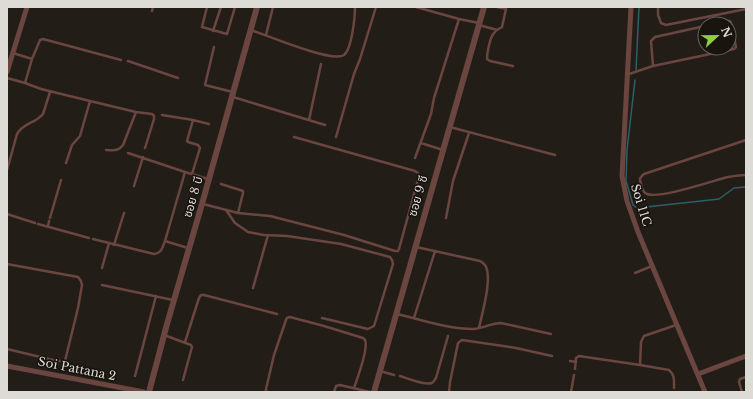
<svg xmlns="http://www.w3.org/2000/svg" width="753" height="399" viewBox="0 0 753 399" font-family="'Libre Baskerville','Noto Sans Thai',serif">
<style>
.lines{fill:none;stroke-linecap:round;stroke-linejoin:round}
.stream{stroke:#2a6069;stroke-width:1.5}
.service{stroke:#6b4540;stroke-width:2.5}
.minor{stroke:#6b4540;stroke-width:5}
.tertiary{stroke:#6b4540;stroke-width:6}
.labels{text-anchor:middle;stroke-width:3.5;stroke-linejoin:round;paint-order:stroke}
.street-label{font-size:12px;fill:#dddbd6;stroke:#19150e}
</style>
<rect width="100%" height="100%" fill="#221e17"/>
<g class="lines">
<path class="stream" d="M636 70 639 7
M635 80 627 150 626 181 633 205 637 208 719 199 734 188 746 187"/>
<path class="service" d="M207 7 202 27 227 34 235 7
M416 7 459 19
M497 7 506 9V7
M658 7V15L661 23 666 25 746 9
M506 9 502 27C499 29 496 30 494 33 490 37 487 53 487 59L490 61 513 66
M152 11 153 7
M479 25 497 30
M251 30C266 35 332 63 344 55 352 49 355 16 355 7
M213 31 221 7
M266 35 273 7
M214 47 205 85 233 92
M13 53 32 59 25 83 41 89 90 101 80 136 72 145 66 163
M32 59 40 40 43 39 121 60
M128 61 178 78
M653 66 734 49 736 47 731 23 730 21 712 24
M629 74 653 66 651 41 655 37 705 26
M7 78 25 83
M233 97 325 125
M90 101 136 112
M162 115 193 120
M309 120 321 64
M450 127 555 155
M336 137 354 74 360 59 376 7
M746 140 644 174C640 177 639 179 641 184 642 188 643 193 647 194 660 199 712 181 728 177 734 176 740 175 746 175
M421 143 443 150
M106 150C113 150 118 152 123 145L136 112 152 114 154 116V119L145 148
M128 153 185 172 165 241 188 248
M415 158 431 114 434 98 459 19 479 23
M7 170 17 134C24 122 35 124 43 114L50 92
M185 172 208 179
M192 174 200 148 198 145 188 142 187 141 193 120 209 124
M221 184 243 191V193L238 213
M134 186 143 157
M203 204 238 213 270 216 344 235 395 251H398L399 249 419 176 418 173 415 171 294 137
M226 210 235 223 248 232 264 235 287 236 341 244 390 257 392 260 393 264 374 326 368 329 322 318
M7 214 35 223
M50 218 61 180
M446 218 453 181 469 133
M38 224 89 238
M48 226 49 221
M93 239 154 254C162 253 162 248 165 241
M114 245 124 213
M416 247 480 261C482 262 484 264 485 265 493 277 482 314 479 328
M7 264 78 277 81 281 82 285 78 308 65 361H57L7 349
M102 268 109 243
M635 273 652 266
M102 285 173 300
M253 288 268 235
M397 314C422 320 448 329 474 329 484 328 492 323 501 323L551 334
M414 318 435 251
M164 335 191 345 192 347 183 380
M185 342 199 298 201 295H204L277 314
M570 361 576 362
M575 369 576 358 579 356 640 365
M380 371 394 375
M135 376 156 296
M400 376C407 378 425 386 432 383 434 382 434 380 436 378L448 336
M674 388C674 381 675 375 669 370L640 365 641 342 644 336 676 325
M266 392V389L274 355 286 320 287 318 290 317 324 326 363 338C364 339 365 339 365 340 369 348 357 379 354 388
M334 392 336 386 340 385 370 392
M449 392 450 382 458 343 462 340 516 348 552 356
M571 392 574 375
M742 392 739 382 740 379 746 377"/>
<path class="minor" d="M631 7 622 176 627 201 638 232 705 392
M7 72 27 7
M7 366 144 392
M698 374 746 356"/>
<path class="tertiary" d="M149 392 167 324 202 204 257 7
M374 392 484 7"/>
</g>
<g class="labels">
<g class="street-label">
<text transform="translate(418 196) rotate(-74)" y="4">ซอย 9 ซี</text>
<text transform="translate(193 197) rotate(-74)" y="4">ซอย 8 บี</text>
<text transform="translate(641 205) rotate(73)" y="4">Soi 11C</text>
<text transform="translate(77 369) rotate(11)" y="4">Soi Pattana 2</text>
</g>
</g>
<rect width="753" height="399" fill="none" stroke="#dddbd6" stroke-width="16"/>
<g transform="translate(717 36) rotate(68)"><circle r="19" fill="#19150e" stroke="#67645e"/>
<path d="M0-3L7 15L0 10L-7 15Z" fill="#8dce44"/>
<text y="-6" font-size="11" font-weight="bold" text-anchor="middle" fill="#dddbd6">N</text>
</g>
</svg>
